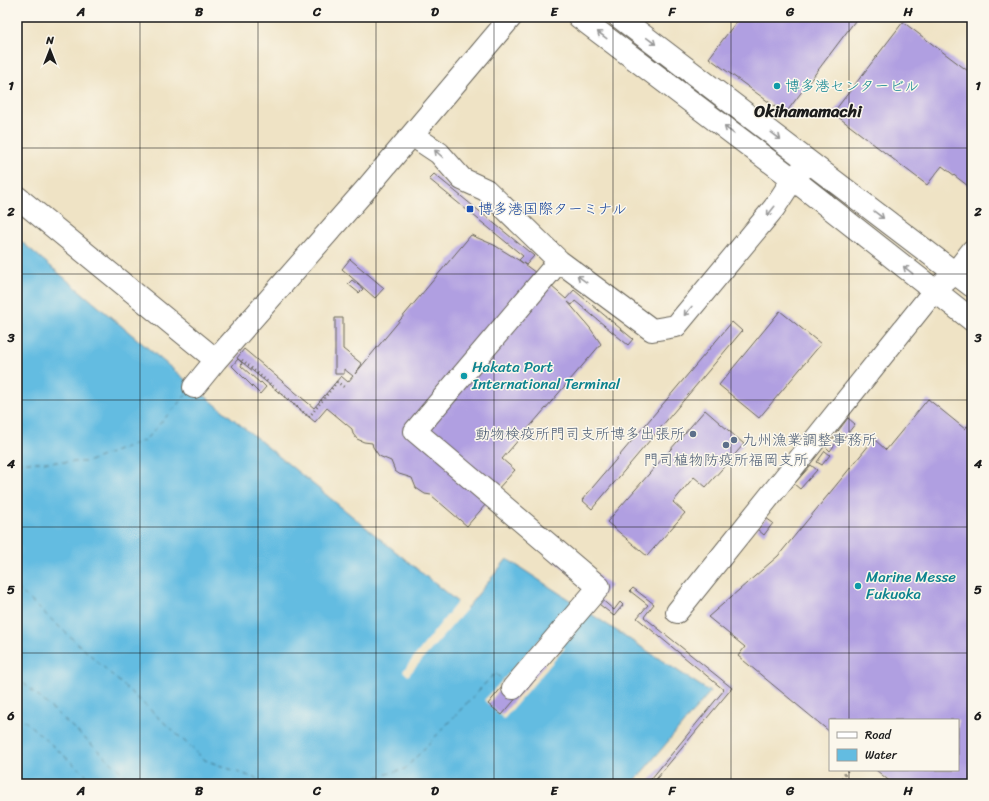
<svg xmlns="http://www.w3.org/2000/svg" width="989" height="801" viewBox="0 0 989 801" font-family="Sriracha,'Klee One',sans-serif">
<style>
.water{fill:#63bce1;stroke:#406c7e}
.pier{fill:#efe3c5}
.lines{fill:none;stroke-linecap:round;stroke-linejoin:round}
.ferry{stroke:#385c6b;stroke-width:1;stroke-dasharray:5 4;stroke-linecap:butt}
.building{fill:#b09fe1}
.minor-casing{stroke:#666257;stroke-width:24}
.path{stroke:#666257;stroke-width:2.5;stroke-dasharray:1 3;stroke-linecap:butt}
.minor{stroke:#fff;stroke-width:22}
.oneway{stroke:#999}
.grid{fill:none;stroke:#1c1c1c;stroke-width:1;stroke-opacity:0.55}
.culture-dot{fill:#0f9aa8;stroke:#fbf7ec;stroke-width:1.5}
.transit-dot{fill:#1a4fb4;stroke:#fbf7ec;stroke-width:1.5}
.service-dot{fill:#5c6f8a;stroke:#fbf7ec;stroke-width:1.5}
.labels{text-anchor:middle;stroke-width:3;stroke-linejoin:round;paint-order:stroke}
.culture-label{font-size:15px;fill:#0d838f;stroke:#fbf7ec;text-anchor:start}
.transit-label{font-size:15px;fill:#164399;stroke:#fbf7ec;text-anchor:start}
.service-label{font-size:15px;fill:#4e5e75;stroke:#fbf7ec;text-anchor:end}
.quarter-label{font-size:17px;font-weight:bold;fill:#1c1c1c;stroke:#fbf7ec}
.neatline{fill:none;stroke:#1c1c1c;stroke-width:1.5}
.grid-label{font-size:13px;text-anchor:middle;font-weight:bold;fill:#1c1c1c}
</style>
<rect width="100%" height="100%" fill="#fbf7ec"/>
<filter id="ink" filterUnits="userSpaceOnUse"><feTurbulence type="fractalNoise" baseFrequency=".025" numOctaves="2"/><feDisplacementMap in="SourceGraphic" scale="8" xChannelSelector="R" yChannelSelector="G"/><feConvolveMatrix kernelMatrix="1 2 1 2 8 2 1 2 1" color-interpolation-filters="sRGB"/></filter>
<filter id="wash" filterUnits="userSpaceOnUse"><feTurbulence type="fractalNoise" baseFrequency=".012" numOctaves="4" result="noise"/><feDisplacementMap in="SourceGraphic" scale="16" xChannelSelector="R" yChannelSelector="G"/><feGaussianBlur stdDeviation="0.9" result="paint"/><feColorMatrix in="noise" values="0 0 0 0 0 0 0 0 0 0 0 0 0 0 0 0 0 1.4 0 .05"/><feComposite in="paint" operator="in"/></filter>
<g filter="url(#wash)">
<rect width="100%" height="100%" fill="#efe3c5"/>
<path class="water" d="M17 238 194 387 466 609 507 559 710 692 632 784H17Z"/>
<path class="pier" d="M458 601 467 609 408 676 403 671Z
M545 634 565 648 504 719 484 700Z"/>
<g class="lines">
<path class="ferry" d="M17 462H87L145 440 186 395
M17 588 205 760 271 784
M17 677 135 784
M17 714 96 784
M351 784 405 769 495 673 505 682"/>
</g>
<g id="blocks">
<path class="building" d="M740 17H858L785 114 709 58Z
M903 22 972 74V189L942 166 927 185 833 113Z
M434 174 534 256 526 265 519 260 523 256 429 179Z
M471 235 494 245 520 261 536 273 566 299 574 290 633 339 628 345 575 301 572 305 568 302 590 328 601 344 502 459 515 470 496 491 611 586 600 598 614 610 620 602 623 605 614 616 594 600 597 596 486 504 467 526 431 495 425 494 416 488 412 478 399 474 395 471 391 461 379 456 373 447 372 443 364 442 357 439 353 434 352 429 327 408 315 422 237 358 244 349 314 408 341 376 348 382 353 376 344 369V374H335V318H343V349L362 364 355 374Z
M350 259 384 288 375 298 342 269Z
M352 280 363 289 359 293 348 284Z
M780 311 821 344 759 418 719 385Z
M732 322 742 331 592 509 582 500Z
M238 359 242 363 241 366 260 383 261 382 266 387 260 394 232 366Z
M928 399 965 429 967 426 972 430V784H893L876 770H958V720H830V732L738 656 745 647 708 617 778 556 874 439 886 450Z
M705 410 744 444 706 487 694 477 673 502 685 513 647 556 607 522Z
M848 418 855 424 845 437 838 431Z
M835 436 839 439 830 451 826 447Z
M825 451 830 455 822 465 817 462Z
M811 465 817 470 800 489 794 484Z
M766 518 773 523 764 535 757 529Z
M633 588 654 604 644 617 732 688 652 784H647L724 690 637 618 648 605 630 591Z
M531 652 545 664 502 715 488 704Z"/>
</g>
</g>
<g filter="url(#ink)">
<use href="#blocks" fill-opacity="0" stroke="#666257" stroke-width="1"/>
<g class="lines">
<g class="minor-casing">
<path id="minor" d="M579 17 793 179 972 320
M619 17 972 286
M412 135 439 153 462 179 486 190 559 261 652 330 676 326 774 208 793 179 809 162
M17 197 216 360
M194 387 216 360 367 188 511 17
M677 612 934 291 955 273 972 251
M513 688 599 587 415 431 559 261"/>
</g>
<path class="path" d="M242 360 309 417 337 382 344 387
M837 784 848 770"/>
<use href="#minor" class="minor"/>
</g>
<defs><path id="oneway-shaft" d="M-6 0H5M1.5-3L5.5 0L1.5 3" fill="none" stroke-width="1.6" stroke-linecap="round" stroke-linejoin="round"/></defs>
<g class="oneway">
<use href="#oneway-shaft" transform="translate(602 35) rotate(-143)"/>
<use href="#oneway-shaft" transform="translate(651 41) rotate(37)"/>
<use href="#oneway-shaft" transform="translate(729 130) rotate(-143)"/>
<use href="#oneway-shaft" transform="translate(776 136) rotate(37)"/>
<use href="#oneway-shaft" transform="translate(439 154) rotate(-138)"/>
<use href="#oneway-shaft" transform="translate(771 211) rotate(129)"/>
<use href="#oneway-shaft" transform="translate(879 215) rotate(37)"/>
<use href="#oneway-shaft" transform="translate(908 270) rotate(-142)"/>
<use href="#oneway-shaft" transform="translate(582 279) rotate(-144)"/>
<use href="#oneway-shaft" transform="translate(688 311) rotate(130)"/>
</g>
</g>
<path class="grid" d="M140 17V784M258 17V784M376 17V784M494 17V784M613 17V784M731 17V784M849 17V720M17 148H972M17 274H972M17 400H972M17 527H972M17 653H972M849 770V784"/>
<g class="culture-dot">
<circle cx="777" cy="86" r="4"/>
<circle cx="464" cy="376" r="4"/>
<circle cx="858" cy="586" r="4"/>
</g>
<rect class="transit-dot" x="466" y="205" width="8" height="8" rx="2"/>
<g class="service-dot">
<circle cx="693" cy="434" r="4"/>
<circle cx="734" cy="440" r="4"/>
<circle cx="726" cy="445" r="4"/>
</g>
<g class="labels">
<g class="culture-label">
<text x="785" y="91">博多港センタービル</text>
<text x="472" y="372">Hakata Port<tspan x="472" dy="17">International Terminal</tspan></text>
<text x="866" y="582">Marine Messe<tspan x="866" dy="17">Fukuoka</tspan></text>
</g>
<g class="transit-label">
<text x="478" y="214">博多港国際ターミナル</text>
</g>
<g class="service-label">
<text x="685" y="439">動物検疫所門司支所博多出張所</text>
<text x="742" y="445" text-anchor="start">九州漁業調整事務所</text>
<text x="726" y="465" text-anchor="middle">門司植物防疫所福岡支所</text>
</g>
<g class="quarter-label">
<text x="808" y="117">Okihamamachi</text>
</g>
</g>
<rect width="989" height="801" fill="none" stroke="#fbf7ec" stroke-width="44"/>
<rect x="829" y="719" width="130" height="52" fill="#fbf7ec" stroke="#a29f99"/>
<rect x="837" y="732" width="20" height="6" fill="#ffffff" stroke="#a29f99"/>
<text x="865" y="739" font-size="12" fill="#1c1c1c">Road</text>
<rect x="837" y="749" width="20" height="12" fill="#63bce1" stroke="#a29f99"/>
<text x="865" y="759" font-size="12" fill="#1c1c1c">Water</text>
<g transform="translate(50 50)" stroke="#fbf7ec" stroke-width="3" paint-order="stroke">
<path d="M0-3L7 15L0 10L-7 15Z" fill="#1c1c1c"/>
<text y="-6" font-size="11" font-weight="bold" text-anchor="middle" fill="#1c1c1c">N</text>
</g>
<rect x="22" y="22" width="945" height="757" class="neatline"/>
<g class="grid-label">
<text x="81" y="16">A</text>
<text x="199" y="16">B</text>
<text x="317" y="16">C</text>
<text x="435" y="16">D</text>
<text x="554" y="16">E</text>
<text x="672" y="16">F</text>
<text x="790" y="16">G</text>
<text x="908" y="16">H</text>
<text x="11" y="90">1</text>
<text x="978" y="90">1</text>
<text x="11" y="216">2</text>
<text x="978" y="216">2</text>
<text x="11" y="342">3</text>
<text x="978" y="342">3</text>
<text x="11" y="468">4</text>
<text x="978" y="468">4</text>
<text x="11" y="594">5</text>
<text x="978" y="594">5</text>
<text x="11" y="720">6</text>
<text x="978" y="720">6</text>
<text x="81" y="795">A</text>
<text x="199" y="795">B</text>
<text x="317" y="795">C</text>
<text x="435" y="795">D</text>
<text x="554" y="795">E</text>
<text x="672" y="795">F</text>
<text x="790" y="795">G</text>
<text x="908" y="795">H</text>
</g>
</svg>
